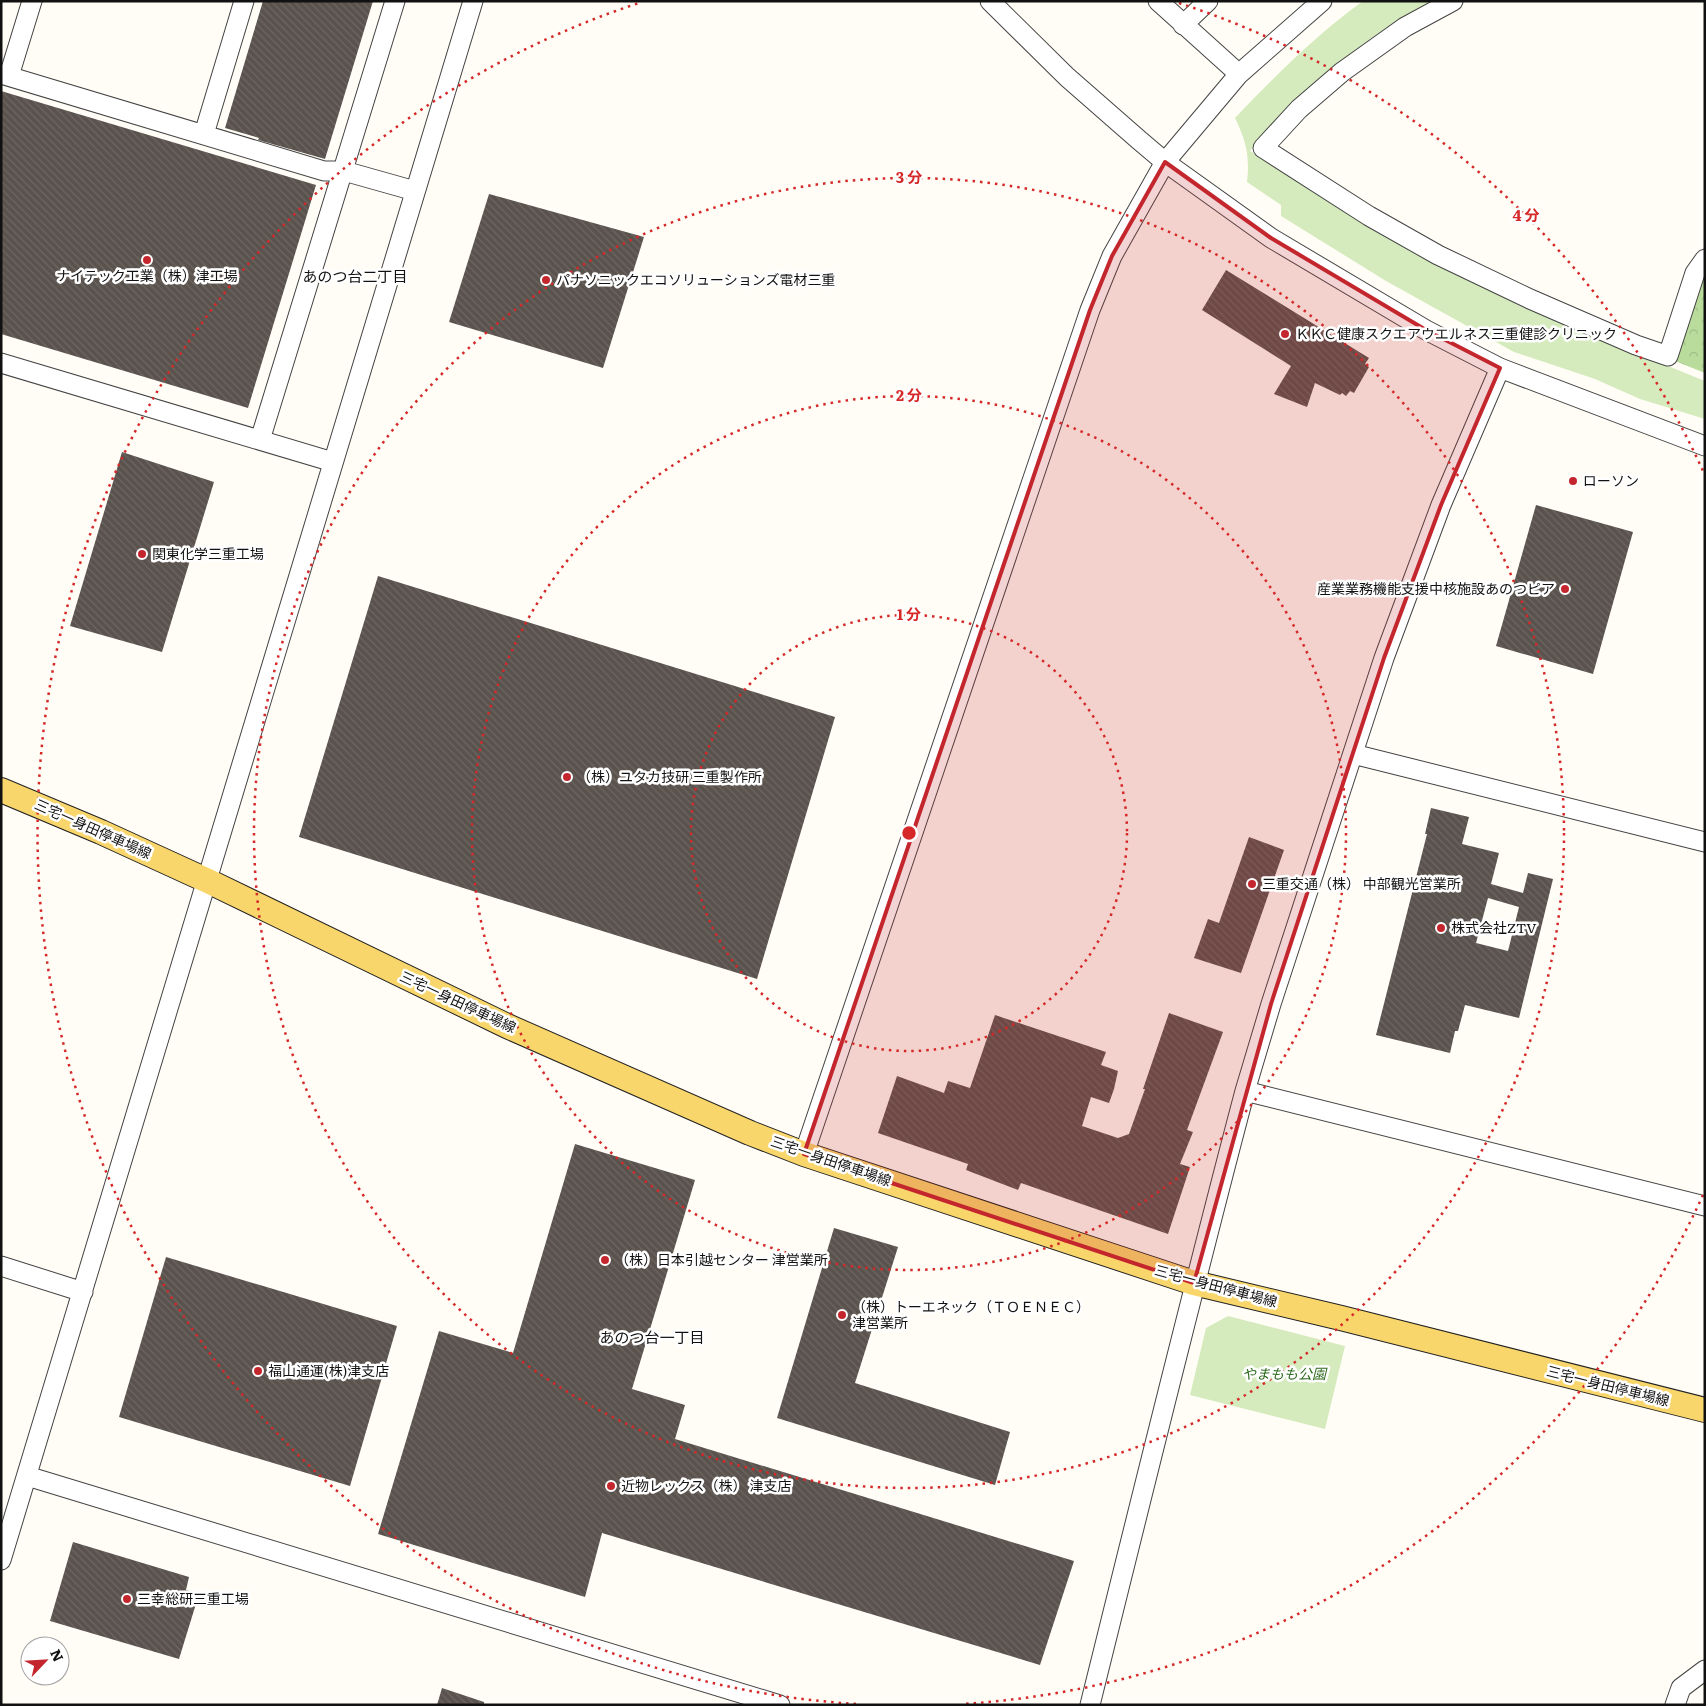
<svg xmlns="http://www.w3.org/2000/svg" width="1706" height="1706" viewBox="0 0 1706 1706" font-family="Literata,'Noto Sans JP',serif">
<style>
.forest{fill:url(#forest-crowns)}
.park{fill:#d5ebbd}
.building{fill:url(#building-back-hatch);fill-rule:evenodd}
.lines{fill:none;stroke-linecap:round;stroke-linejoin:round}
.minor-casing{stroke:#444;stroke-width:21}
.major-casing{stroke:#222;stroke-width:26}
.minor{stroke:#fff;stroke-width:19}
.major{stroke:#f9d66b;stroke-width:24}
.marked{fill:#c4262e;fill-opacity:0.2;stroke:#c4262e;stroke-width:4;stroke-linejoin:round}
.ring{fill:none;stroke:#d62828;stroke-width:2.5;stroke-dasharray:2.5 5}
.poi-dot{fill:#c4262e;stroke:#fff;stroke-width:2}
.labels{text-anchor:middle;stroke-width:5;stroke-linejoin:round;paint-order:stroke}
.poi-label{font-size:14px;fill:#111;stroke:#fff;text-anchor:start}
.street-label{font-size:14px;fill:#111;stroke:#fff}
.park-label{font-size:14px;font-style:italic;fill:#2f6b1f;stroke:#fff}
.neighbourhood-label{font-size:15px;fill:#111;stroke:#fff}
.centre{fill:#d62828;stroke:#fff;stroke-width:2.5}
.ring-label{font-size:15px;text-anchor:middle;font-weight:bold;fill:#d62828;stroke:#fff;stroke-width:5;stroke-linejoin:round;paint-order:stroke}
</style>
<defs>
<pattern id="forest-crowns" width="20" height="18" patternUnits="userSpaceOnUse" patternTransform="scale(1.25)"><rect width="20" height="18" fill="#b9dc9c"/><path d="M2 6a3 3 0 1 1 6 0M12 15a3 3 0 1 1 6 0" fill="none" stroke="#9ebc85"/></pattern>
<pattern id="building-back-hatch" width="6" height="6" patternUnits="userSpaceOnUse" patternTransform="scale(1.25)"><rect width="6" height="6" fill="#5a524d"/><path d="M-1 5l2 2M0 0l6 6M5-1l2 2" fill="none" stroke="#6d6662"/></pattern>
</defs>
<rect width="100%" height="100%" fill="#fffdf5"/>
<path class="forest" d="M1705 272V373L1675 361Z"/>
<path class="park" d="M1363 1H1432C1417 10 1400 18 1386 28 1338 60 1286 106 1250 151L1520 306 1705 381V419L1640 399 1595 379 1514 352 1386 281 1281 216V205L1247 182C1250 156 1246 141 1235 118 1275 76 1316 35 1363 1Z
M1228 1316 1345 1346 1325 1429 1190 1395 1206 1328Z"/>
<path class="building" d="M263 1H373L325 159 258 140 259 138 225 128Z
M1 91 316 185 248 408 1 334Z
M489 194 644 237 603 368 449 322Z
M1226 270 1369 358 1365 364 1369 367 1354 393 1350 391 1346 396 1342 393 1340 395 1315 383 1307 407 1274 394 1291 366 1202 310Z
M122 452 214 482 162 652 70 626Z
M1536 505 1633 532 1593 674 1496 646Z
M378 576 835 717 757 979 299 837Z
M1431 808 1469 817 1462 844 1499 853 1491 884 1523 893 1528 873 1553 879 1519 1018 1465 1005 1458 1031H1455L1450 1053 1376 1035 1427 834H1425ZM1488 898 1519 907 1508 951 1476 943Z
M1249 837 1284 850 1241 973 1194 958 1208 919 1219 923Z
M1169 1013 1223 1032 1187 1130 1193 1132 1180 1164 1190 1167 1168 1234 1021 1183 1018 1190 966 1170 968 1164 878 1133 897 1076 944 1093 948 1081 970 1088 995 1015 1106 1052 1101 1065 1118 1071 1114 1089 1109 1103 1091 1097 1082 1126 1118 1138 1129 1134 1145 1089H1143Z
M575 1144 695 1180 632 1389 685 1405 675 1439 1074 1561 1040 1665 602 1533 585 1597 378 1534 439 1331 513 1353Z
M834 1228 898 1247 855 1383 1010 1432 995 1485 777 1418Z
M166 1257 397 1326 350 1486 119 1417Z
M73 1542 189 1577 186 1590 199 1594 179 1659 50 1621Z
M442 1688 484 1702V1705H437Z"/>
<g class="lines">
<g class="minor-casing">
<path id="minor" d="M990 1 1067 77 1139 140 1165 162 1271 238 1426 330 1500 368 1705 446
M1158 1 1239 74
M1453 1 1405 27 1342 72 1299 109 1263 148 1369 216 1438 255 1530 299 1636 345 1668 356 1695 273 1705 259
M1183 25 1208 1
M1 74 324 171H344L415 191
M9 76 32 1
M204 134 244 1
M1 363 333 462
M1500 368 1441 505 1384 658 1271 1004 1245 1091 1705 1206
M260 440 395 1
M1353 754 1705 842
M804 1154 1090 310 1112 256 1165 162 1239 74 1322 1
M1 1266 83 1292
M27 1476 780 1705
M1 1560 473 1
M1090 1705C1141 1500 1191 1295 1245 1091
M1675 1705 1681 1688 1705 1670"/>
</g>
<g class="major-casing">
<path id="major" d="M1 790 101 832 208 881 507 1026 750 1133 804 1154 1194 1283 1341 1318 1705 1410"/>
</g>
<use href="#minor" class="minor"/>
<use href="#major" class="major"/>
</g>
<path class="marked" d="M1165 162 1271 238 1426 330 1500 368 1441 505 1384 658 1271 1004 1194 1283 804 1154 1090 310 1112 256Z"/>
<g class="ring">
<circle cx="909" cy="833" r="218"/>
<circle cx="909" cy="833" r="437"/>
<circle cx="909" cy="833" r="655"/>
<path d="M1703 1195A873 873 0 0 1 962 1704M856 1704A873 873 0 0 1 639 3M1179 3A873 873 0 0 1 1703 471"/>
</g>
<g class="poi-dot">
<circle cx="147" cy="260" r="5"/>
<circle cx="546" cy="280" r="5"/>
<circle cx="1285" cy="334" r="5"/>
<circle cx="1573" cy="481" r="5"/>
<circle cx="142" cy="554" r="5"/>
<circle cx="1565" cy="589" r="5"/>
<circle cx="567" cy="777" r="5"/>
<circle cx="1252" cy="884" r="5"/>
<circle cx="1441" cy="928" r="5"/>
<circle cx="605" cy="1260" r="5"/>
<circle cx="842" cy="1315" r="5"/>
<circle cx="258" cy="1371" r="5"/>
<circle cx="611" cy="1486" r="5"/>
<circle cx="127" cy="1599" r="5"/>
</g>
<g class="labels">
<g class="poi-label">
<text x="147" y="281" text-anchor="middle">ナイテック工業（株）津工場</text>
<text x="556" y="285">パナソニックエコソリューションズ電材三重</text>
<text x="1295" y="339">ＫＫＣ健康スクエアウエルネス三重健診クリニック</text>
<text x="1583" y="486">ローソン</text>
<text x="152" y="559">関東化学三重工場</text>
<text x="1555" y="594" text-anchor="end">産業業務機能支援中核施設あのつピア</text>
<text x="577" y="782">（株）ユタカ技研 三重製作所</text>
<text x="1262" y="889">三重交通（株） 中部観光営業所</text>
<text x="1451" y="933">株式会社ZTV</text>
<text x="615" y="1265">（株）日本引越センター 津営業所</text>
<text x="852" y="1312">（株）トーエネック（ＴＯＥＮＥＣ）<tspan x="852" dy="16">津営業所</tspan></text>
<text x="268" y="1376">福山通運(株)津支店</text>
<text x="621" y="1491">近物レックス（株） 津支店</text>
<text x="137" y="1604">三幸総研三重工場</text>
</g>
<g class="street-label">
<text transform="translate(93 829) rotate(24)" y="5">三宅一身田停車場線</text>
<text transform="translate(458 1002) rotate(25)" y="5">三宅一身田停車場線</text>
<text transform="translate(831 1161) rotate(19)" y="5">三宅一身田停車場線</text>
<text transform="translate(1216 1286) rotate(15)" y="5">三宅一身田停車場線</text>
<text transform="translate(1608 1386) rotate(14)" y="5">三宅一身田停車場線</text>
</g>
<g class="park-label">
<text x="1284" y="1379">やまもも公園</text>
</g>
<g class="neighbourhood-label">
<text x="355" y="282">あのつ台二丁目</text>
<text x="652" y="1343">あのつ台一丁目</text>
</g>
</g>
<circle cx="909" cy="833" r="8" class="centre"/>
<g class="ring-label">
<text x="909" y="183">3 分</text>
<text x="1526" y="221">4 分</text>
<text x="909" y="401">2 分</text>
<text x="909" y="620">1 分</text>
</g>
<rect width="1706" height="1706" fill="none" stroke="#111111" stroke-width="5"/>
<g transform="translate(45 1661) rotate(65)"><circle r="24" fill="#ffffff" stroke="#a0a0a0"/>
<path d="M0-4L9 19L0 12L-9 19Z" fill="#c4262e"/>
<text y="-8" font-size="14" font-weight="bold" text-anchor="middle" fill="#111111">N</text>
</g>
</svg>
